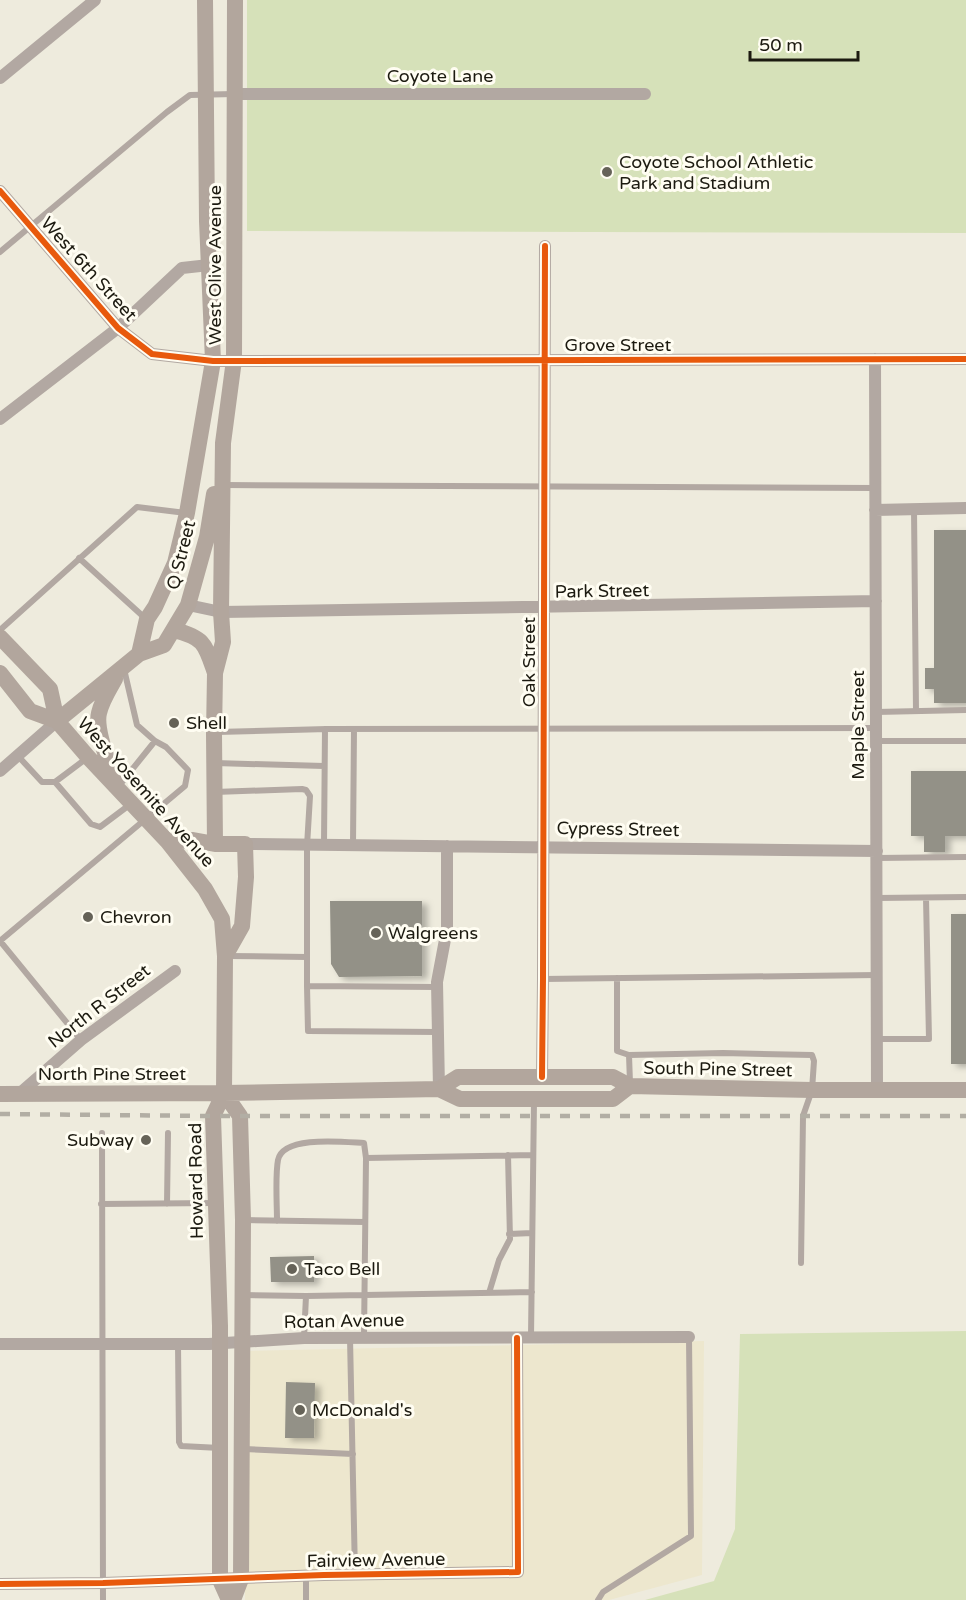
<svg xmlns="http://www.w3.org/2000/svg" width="966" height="1600" viewBox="0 0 966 1600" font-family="'Varela Round',sans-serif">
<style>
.built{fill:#ede7ce}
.green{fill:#d6e1b9}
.building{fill:#939187;filter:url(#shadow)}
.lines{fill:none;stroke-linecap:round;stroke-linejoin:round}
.lane{stroke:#b2a8a2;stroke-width:6}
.street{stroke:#b2a8a2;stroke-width:12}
.secondary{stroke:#b2a69d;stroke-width:16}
.rail{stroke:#b2aea4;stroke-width:4.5;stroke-dasharray:10 10;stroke-linecap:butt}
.cycleway-casing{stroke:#fffdf2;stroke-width:10}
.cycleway{stroke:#e8590c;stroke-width:6}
.poi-dot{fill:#666358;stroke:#fffdf2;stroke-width:2}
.labels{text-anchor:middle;stroke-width:6;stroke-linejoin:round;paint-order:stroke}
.street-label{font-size:18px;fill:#1c1a10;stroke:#fffdf2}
.poi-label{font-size:18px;fill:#1c1a10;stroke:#fffdf2;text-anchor:start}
</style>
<defs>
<filter id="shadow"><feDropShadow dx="5.5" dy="3" stdDeviation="3" flood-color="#0004"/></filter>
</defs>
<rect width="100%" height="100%" fill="#eeebdd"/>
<path class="built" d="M704 1341 702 1575 609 1600H245L247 1351Z"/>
<path class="green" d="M247 0H966V233L247 231Z
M966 1331V1600H645L714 1581 735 1529 740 1334Z"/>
<path class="building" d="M934 530H966V703H934V689H925V668H934Z
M911 771H966V836H945V852H924V836H911Z
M330 901H422V976L339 977 331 964Z
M951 914H966V1064H951Z
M314 1256V1282H271L270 1257Z
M286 1382 315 1383 314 1438H285Z"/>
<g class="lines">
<path class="lane" d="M0 252 167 112 190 95 234 94
M225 485 875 488
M914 509 916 711
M79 558 146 619
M0 630 137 507 186 513
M876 712 966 710
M217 732 327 729 876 728
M877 741H966
M18 756 42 782H55L87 758
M215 763 324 766
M55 782 91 824 100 827 132 803
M118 787 155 741
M215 792 302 789 306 790 310 796 307 846V986L437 987
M324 844 325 729
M353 845 354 729
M877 858 966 857
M877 898 966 897
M0 941 185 786 188 770 166 747 155 741 137 725 124 669
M0 941 81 1040
M227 956 307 957
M617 978V1051L629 1055 630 1083
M543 979 877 975
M307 986 308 1031 438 1032
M878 1039H929L926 898
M629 1055 723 1053 812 1055 814 1061 812 1090 803 1116 801 1263
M102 1133 103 1600
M101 1204 215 1203
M167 1204 168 1133
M243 1220 365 1222
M277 1221C277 1204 275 1176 278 1160 283 1135 344 1142 364 1143L366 1158
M509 1234 532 1233
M489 1293 499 1260 510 1239 508 1155
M243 1295 306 1296
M364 1337 366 1158 533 1155
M531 1337 534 1101
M304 1338 306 1296 532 1292
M350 1338 355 1574
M178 1344 179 1442 181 1446 220 1448
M244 1449 353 1454
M306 1600V1576
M598 1600 603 1592 691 1536 689 1337"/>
<path class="street" d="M0 78 95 0
M235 94H645
M0 191 118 328 152 354 213 361 966 359
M875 359 877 1090
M0 419 118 328 182 268 209 265
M875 510 966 508
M188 605 221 612 876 601
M0 771 57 721
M245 844 877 851
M542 1077 543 979 545 246
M439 1089 437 982 447 929V846
M19 1094 81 1040 175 971
M0 1344H209L304 1338 689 1337
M0 1584 103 1583 324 1575 518 1572 517 1338"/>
<path class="secondary" d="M174 630C205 638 205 644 215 673
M0 637 50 689 57 721 88 757 168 842 205 889 222 919 225 956 224 1093 213 1116 220 1326V1580L229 1600
M139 654 147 619 155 607 175 563 187 513 213 361 207 221 205 0
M0 673 30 711 57 721
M57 721 139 654 164 645 188 605 207 537 214 494
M115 781C109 765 95 729 99 713 102 700 109 690 115 679
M168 842 193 840 215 844H245L246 877 242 926 225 956
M215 844 214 734 215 673 223 642 221 612 223 443 234 360 235 0
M439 1089 458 1077H613L630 1086
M224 1093 240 1116 243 1220 241 1579 233 1600
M0 1094 224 1093 439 1089 460 1099H613L630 1086 812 1090H966"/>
<path class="rail" d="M0 1114 213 1116H966"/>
<g class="cycleway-casing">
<path id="cycleway" d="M0 191 118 328 152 354 213 361 966 359
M542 1077 543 979 545 246
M0 1584 103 1583 324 1575 518 1572 517 1338"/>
</g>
<use href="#cycleway" class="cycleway"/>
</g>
<g class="poi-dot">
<circle cx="607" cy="172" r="6"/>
<circle cx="174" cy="723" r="6"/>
<circle cx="88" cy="917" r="6"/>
<circle cx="376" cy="933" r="6"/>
<circle cx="146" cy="1140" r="6"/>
<circle cx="292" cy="1269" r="6"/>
<circle cx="300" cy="1410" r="6"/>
</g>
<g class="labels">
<g class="street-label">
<text x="440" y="82">Coyote Lane</text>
<text transform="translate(215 265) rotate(-90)" y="6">West Olive Avenue</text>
<text transform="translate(89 269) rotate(48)" y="6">West 6th Street</text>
<text x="618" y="351">Grove Street</text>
<text transform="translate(181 555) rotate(-76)" y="6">Q Street</text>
<text transform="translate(602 591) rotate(-1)" y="6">Park Street</text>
<text transform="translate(529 662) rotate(-90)" y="6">Oak Street</text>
<text transform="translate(858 725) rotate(-90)" y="6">Maple Street</text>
<text transform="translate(146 792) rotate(48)" y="6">West Yosemite Avenue</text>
<text transform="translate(618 829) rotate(1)" y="6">Cypress Street</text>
<text transform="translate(99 1006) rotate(-38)" y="6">North R Street</text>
<text transform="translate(718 1069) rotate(1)" y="6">South Pine Street</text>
<text x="112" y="1080">North Pine Street</text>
<text transform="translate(196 1181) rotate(-91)" y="6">Howard Road</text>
<text transform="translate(344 1321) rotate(-1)" y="6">Rotan Avenue</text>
<text transform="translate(376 1560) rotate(-1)" y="6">Fairview Avenue</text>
</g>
<g class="poi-label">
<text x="619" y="168">Coyote School Athletic<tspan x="619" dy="21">Park and Stadium</tspan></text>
<text x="186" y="729">Shell</text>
<text x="100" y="923">Chevron</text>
<text x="388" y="939">Walgreens</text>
<text x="134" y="1146" text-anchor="end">Subway</text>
<text x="304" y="1275">Taco Bell</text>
<text x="312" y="1416">McDonald's</text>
</g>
</g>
<path d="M750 51v9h108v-9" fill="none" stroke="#1c1a10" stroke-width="3"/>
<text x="759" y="51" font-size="18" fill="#1c1a10" stroke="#fffdf2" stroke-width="4.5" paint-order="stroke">50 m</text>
</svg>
